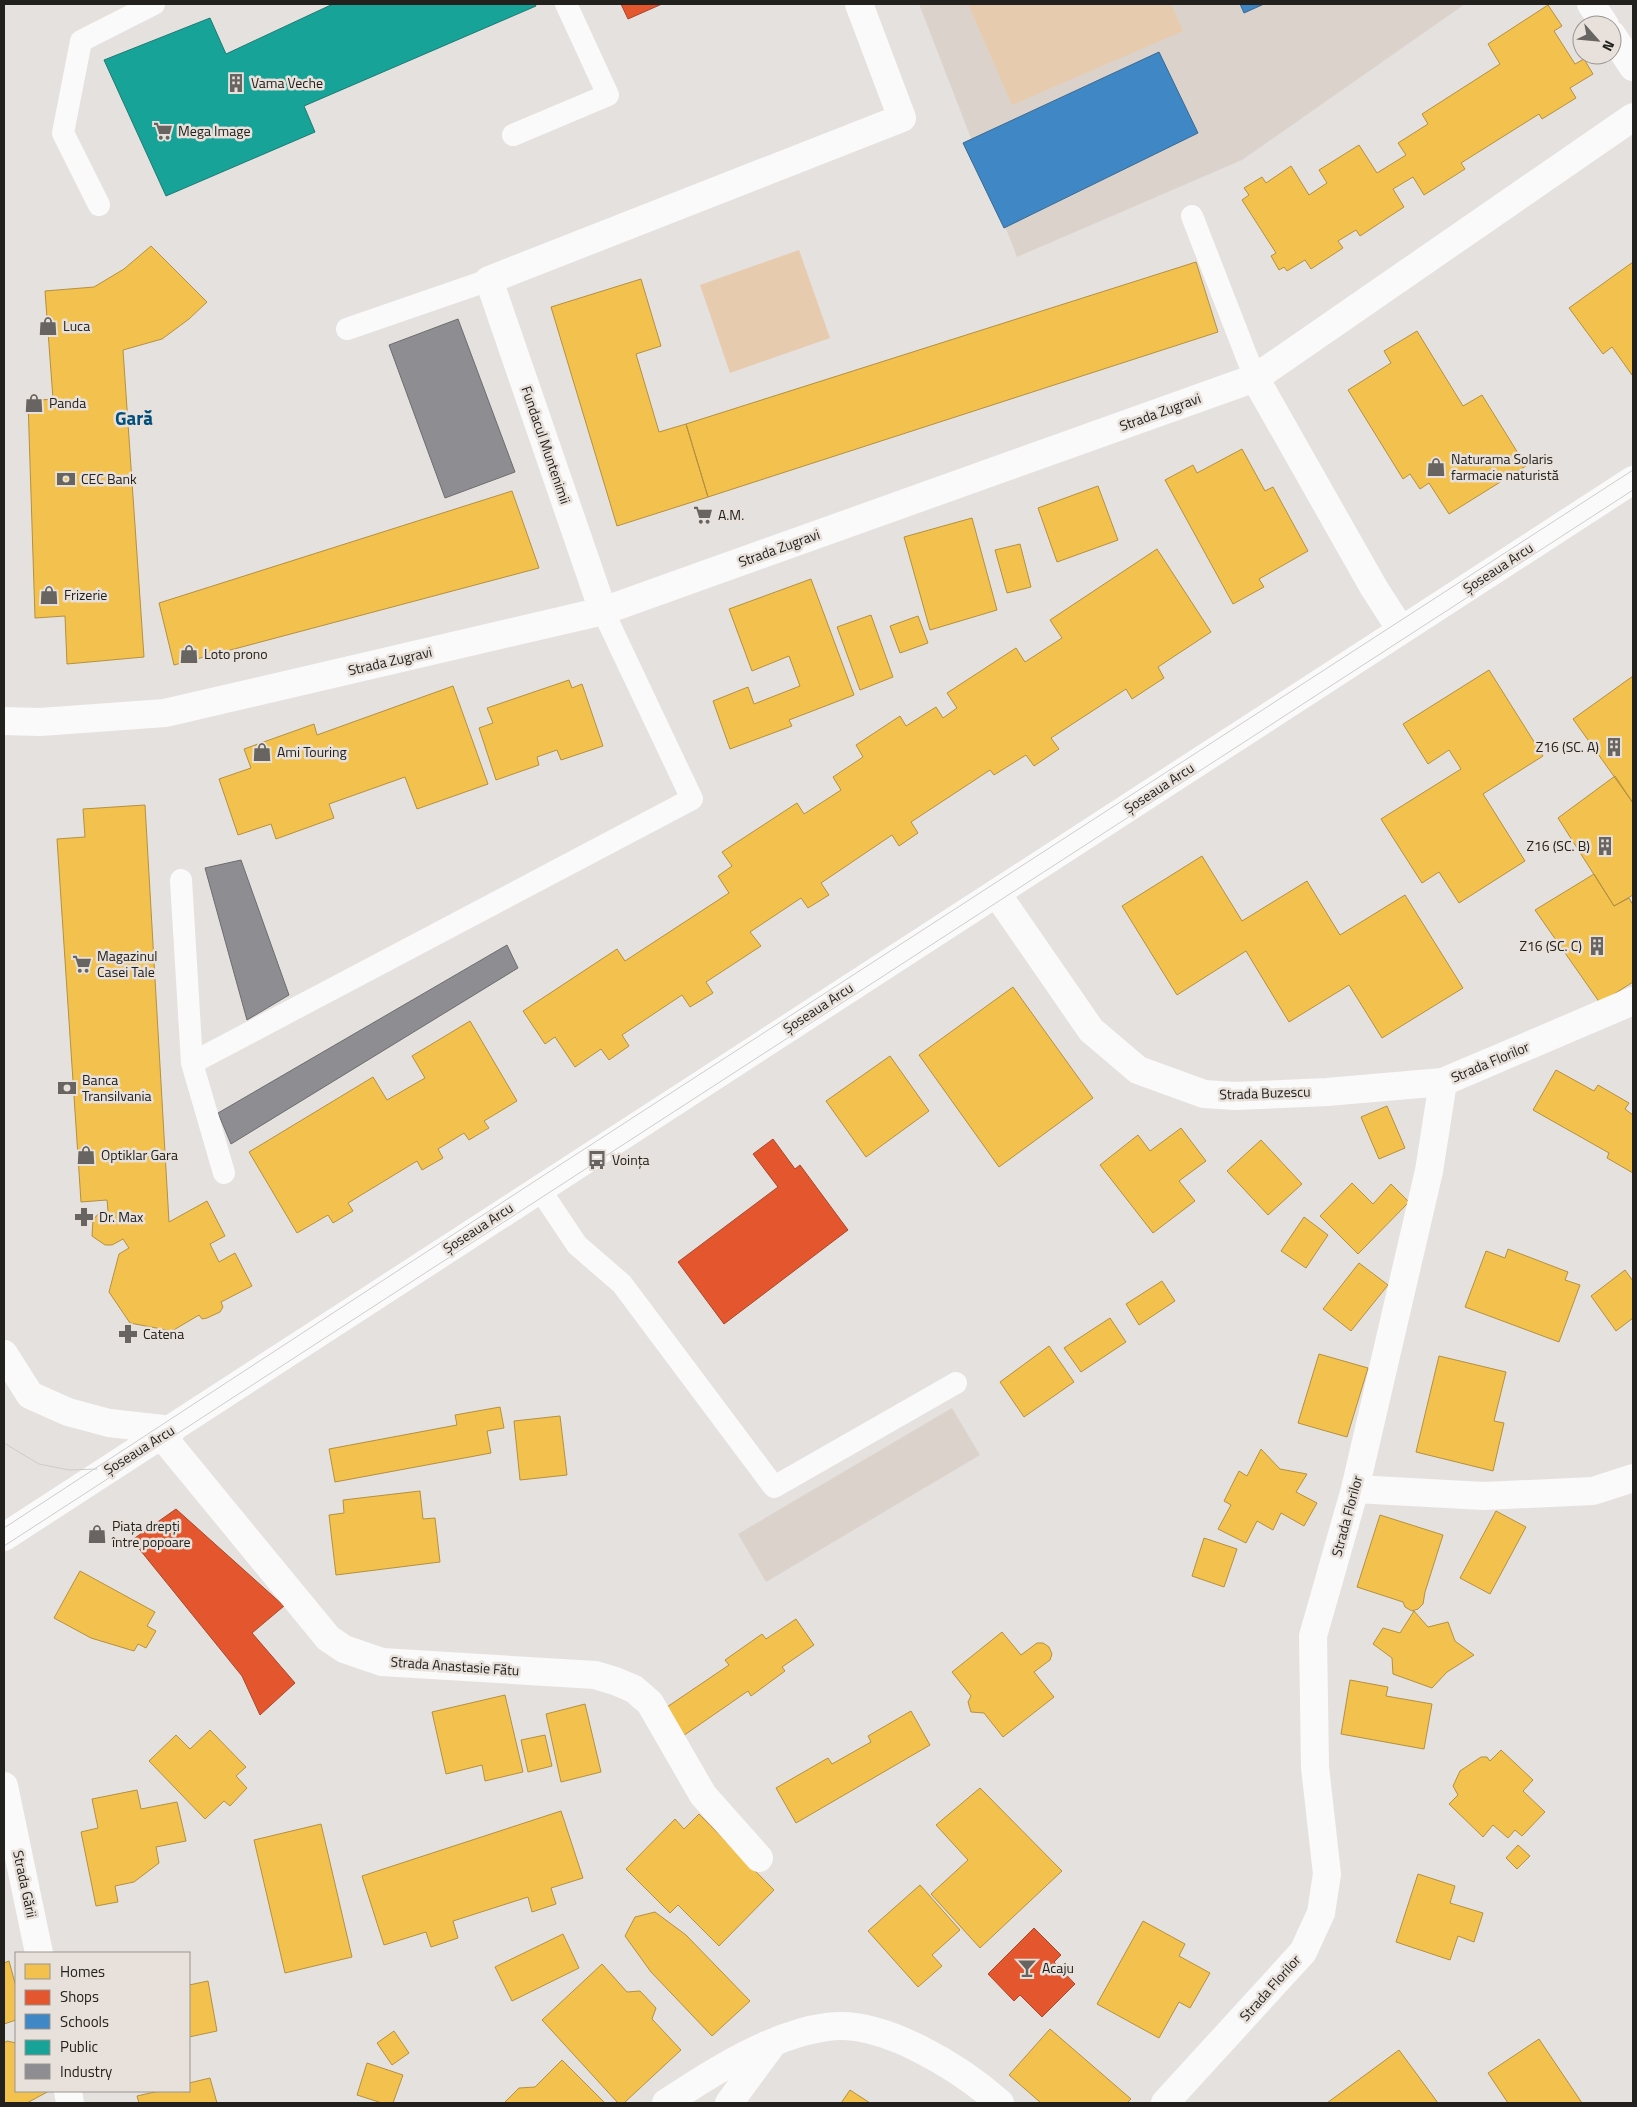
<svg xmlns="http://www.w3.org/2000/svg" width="1637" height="2107" viewBox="0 0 1637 2107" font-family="'Titillium Web',sans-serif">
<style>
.built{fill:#dbd3cb}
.green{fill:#e7cbaf}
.homes{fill:#f2c14e;stroke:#b49140}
.shops{fill:#e4572e;stroke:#aa4729}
.schools{fill:#3f88c5;stroke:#376993}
.public{fill:#17a398;stroke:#1b7c73}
.industry{fill:#8d8d92;stroke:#6d6d6f}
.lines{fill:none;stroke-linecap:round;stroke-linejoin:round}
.service{stroke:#fbfafa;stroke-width:22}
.minor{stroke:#fbfafa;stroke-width:28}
.tertiary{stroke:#fbfafa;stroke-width:28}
.secondary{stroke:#fbfafa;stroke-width:28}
.tram{stroke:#cecdcc;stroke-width:1}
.labels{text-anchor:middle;stroke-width:5;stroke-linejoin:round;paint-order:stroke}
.poi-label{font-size:14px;fill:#23211e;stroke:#e8e1db;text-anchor:start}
.street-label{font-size:14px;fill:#23211e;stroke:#e8e1db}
.district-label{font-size:19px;font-weight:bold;fill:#004e7c;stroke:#e8e1db}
</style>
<rect width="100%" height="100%" fill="#e5e1de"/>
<path class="built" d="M919 4H1465L1242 160 1017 257Z
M952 1408 980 1455 766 1582 738 1534Z"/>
<path class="green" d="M968 4H1171L1183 31 1012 105Z
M799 250 830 338 730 373 700 285Z"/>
<path class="homes" d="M1548 5 1562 26 1554 31 1575 64 1584 59 1593 74 1570 88 1576 98 1542 119 1539 114 1461 163 1465 169 1424 195 1413 177 1393 189 1404 207 1360 236 1356 230 1338 241 1343 248 1311 269 1305 260 1287 271 1284 267 1279 270 1271 256 1276 253 1242 200 1249 195 1244 188 1262 177 1266 183 1291 166 1309 195 1327 183 1319 170 1359 145 1377 173 1406 155 1398 143 1428 124 1422 114 1500 64 1488 44Z
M151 246 207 302 189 319 162 339 123 350 144 657 67 664 65 616 35 618 28 401 53 399 45 291 94 287 124 269Z
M1196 262 1218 332 708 497 686 424Z
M1633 262V374L1632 375 1612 347 1603 354 1569 308Z
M641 279 661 346 636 354 659 432 686 424 708 497 617 526 551 307Z
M1417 331 1463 406 1482 395 1526 466 1449 514 1429 483 1420 489 1410 474 1403 479 1348 390 1391 363 1384 351Z
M1242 449 1265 491 1273 487 1308 551 1259 579 1264 587 1233 604 1165 480 1193 465 1197 473Z
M1098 486 1118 540 1057 562 1038 508Z
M512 491 539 568 174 665 159 603Z
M972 518 997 610 930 630 904 537Z
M1020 544 1031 587 1007 593 995 550Z
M1157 549 1211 632 1158 667 1164 678 1132 699 1126 689 1051 738 1059 749 1034 766 1026 755 994 775 990 770 911 822 918 833 899 846 892 835 821 883 829 895 808 908 801 898 750 932 761 946 706 982 713 993 690 1007 682 995 622 1035 629 1046 609 1060 601 1049 575 1067 555 1037 545 1044 523 1011 617 949 625 961 729 893 718 876 732 866 722 852 797 803 804 814 841 790 833 777 863 757 856 745 900 716 906 726 936 707 943 718 957 708 947 693 1016 648 1025 662 1062 638 1050 620Z
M811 579 854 695 789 720 792 726 730 749 713 701 748 687 754 704 800 686 789 656 752 671 729 609Z
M871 615 893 677 860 690 837 627Z
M918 616 928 643 900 653 890 626Z
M1489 670 1543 756 1483 794 1525 861 1459 903 1439 872 1422 883 1381 819 1461 769 1449 750 1428 764 1403 724Z
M1633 676V803L1573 719Z
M569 680 572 688 582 684 603 746 561 760 557 750 537 757 539 765 496 780 479 728 493 723 487 708Z
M453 686 488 784 417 809 405 777 329 804 334 818 276 839 271 824 238 835 219 779 251 768 244 749 314 724 317 735Z
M1615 776 1633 803V895L1614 906 1558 818Z
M145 805 169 1222 207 1201 225 1236 210 1244 219 1262 235 1253 252 1286 221 1302 223 1307 220 1312 207 1318 202 1319 199 1315 172 1331 130 1323 109 1292 119 1254 129 1248 123 1239 112 1245H105L92 1236 93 1220 99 1213 108 1211 107 1200 81 1202 57 839 85 837 83 809Z
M1202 856 1242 921 1307 881 1340 935 1405 895 1463 988 1382 1038 1349 985 1289 1022 1246 951 1177 995 1122 906Z
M1594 874 1614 906 1629 898 1633 905V982L1600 1003 1535 910Z
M1013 987 1093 1098 999 1167 919 1055Z
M470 1021 517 1101 484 1121 489 1128 469 1140 464 1133 438 1149 443 1158 422 1170 417 1161 348 1203 353 1211 333 1223 328 1215 297 1233 249 1152 373 1077 387 1100 425 1078 412 1056Z
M890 1056 929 1111 866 1157 826 1101Z
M1556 1070 1594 1091 1598 1085 1629 1103 1625 1109 1633 1115V1173L1607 1158 1609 1153 1533 1110Z
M1387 1106 1405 1148 1379 1159 1361 1117Z
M1181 1128 1206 1161 1179 1181 1195 1201 1153 1233 1100 1165 1138 1135 1150 1151Z
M1261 1140 1302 1184 1268 1215 1227 1171Z
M1352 1183 1373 1204 1391 1184 1409 1202 1358 1254 1320 1216Z
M1304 1217 1328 1235 1306 1268 1281 1251Z
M1508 1249 1568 1272 1565 1280 1580 1285 1559 1342 1465 1307 1486 1251 1505 1258Z
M1359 1263 1388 1285 1351 1331 1323 1309Z
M1625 1270 1633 1281V1318L1616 1331 1591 1296Z
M1162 1281 1175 1301 1139 1325 1126 1304Z
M1110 1318 1126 1342 1081 1372 1064 1348Z
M1049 1346 1074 1382 1024 1417 1000 1382Z
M1319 1354 1368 1368 1347 1437 1298 1423Z
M1439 1356 1506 1372 1494 1421 1504 1423 1493 1471 1416 1452Z
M500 1407 504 1428 487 1431 491 1453 335 1482 329 1449 457 1425 455 1415Z
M560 1416 567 1475 520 1480 514 1421Z
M1261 1449 1280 1469 1307 1474 1296 1492 1317 1503 1304 1526 1281 1513 1273 1530 1257 1521 1246 1543 1218 1529 1231 1505 1224 1501 1239 1471 1247 1476Z
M420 1491 423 1519 435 1518 440 1562 336 1575 329 1515 344 1513 343 1500Z
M1496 1511 1526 1527 1490 1594 1460 1578Z
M1380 1515 1443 1535 1425 1592 1423 1604 1418 1609 1412 1611 1405 1607 1403 1602 1357 1587Z
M1204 1538 1237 1549 1224 1587 1192 1576Z
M80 1571 155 1612 147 1626 156 1631 146 1648 138 1644 134 1651 91 1638 54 1618Z
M1414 1611 1428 1627 1448 1622 1455 1641 1474 1655 1447 1672 1432 1688 1393 1674 1392 1658 1373 1644 1383 1628 1400 1633Z
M796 1619 814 1645 782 1667 785 1671 751 1696 748 1691 683 1736 664 1709 729 1665 725 1660 762 1634 766 1639Z
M1002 1632 1021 1655 1037 1643H1043L1049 1647 1052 1654 1050 1660 1034 1672 1054 1697 1003 1737 984 1713 971 1712 968 1702 971 1696 952 1672Z
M1350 1680 1388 1687 1386 1696 1432 1704 1424 1749 1341 1734Z
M505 1695 523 1772 485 1781 482 1765 446 1774 432 1712Z
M585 1704 601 1772 561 1782 546 1714Z
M911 1711 930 1745 796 1823 776 1788 828 1758 832 1764 871 1742 868 1736Z
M210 1730 246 1767 236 1776 247 1788 230 1806 224 1801 205 1819 149 1761 176 1735 190 1749Z
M545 1735 552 1766 528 1772 521 1740Z
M1501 1750 1533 1780 1523 1791 1545 1812 1522 1836 1515 1830 1508 1838 1493 1825 1483 1837 1449 1804 1458 1795 1453 1786 1460 1771 1481 1757H1487L1490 1761Z
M980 1788 1062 1871 980 1948 931 1894 968 1860 936 1825Z
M137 1790 141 1809 177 1802 186 1841 156 1847 159 1863 134 1882 115 1886 118 1902 96 1906 81 1832 98 1828 92 1799Z
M561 1811 583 1878 551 1888 556 1904 532 1912 528 1897 453 1921 458 1938 431 1947 426 1932 384 1945 362 1876Z
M699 1814 774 1890 719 1946 678 1905 670 1913 626 1869 675 1819 684 1829Z
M321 1824 352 1957 285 1973 254 1840Z
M1518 1845 1530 1856 1517 1869 1506 1858Z
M1418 1874 1455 1886 1450 1903 1483 1913 1474 1942 1458 1936 1450 1960 1396 1942Z
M920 1885 960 1930 932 1955 942 1966 918 1987 868 1931Z
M655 1912 686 1935 750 2001 712 2036 651 1972 625 1936 635 1917Z
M1143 1921 1185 1944 1179 1956 1210 1973 1190 2008 1179 2002 1159 2038 1097 2004Z
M563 1934 579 1968 512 2001 495 1967Z
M9 1961 16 1987V2020L4 2024V1963Z
M602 1964 627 1992 640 1991 656 2008 652 2019 681 2050 624 2103H618L542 2020Z
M208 1981 217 2031 189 2037V1985Z
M1050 2029 1131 2099 1127 2103H1041L1009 2075Z
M394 2031 409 2053 392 2065 377 2043Z
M1539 2039 1582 2103H1508L1488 2073Z
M7 2041 16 2043V2091H49L27 2103H4V2043Z
M1399 2050 1438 2103H1327Z
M562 2060 605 2103H504L519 2088 535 2087Z
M367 2063 403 2075 393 2103H382L357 2095Z
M210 2078 217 2103H139L137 2096 159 2091H189V2083Z
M850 2090 870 2103H841Z"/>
<path class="shops" d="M621 4H662L628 19Z
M773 1139 795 1169 800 1165 848 1230 724 1324 678 1262 778 1187 753 1154Z
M176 1509 284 1606 252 1633 295 1683 260 1715 242 1676 132 1540Z
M1034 1928 1061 1955 1054 1962 1075 1984 1042 2017 1020 1995 1014 2001 988 1974Z"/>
<path class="schools" d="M1240 4H1264L1244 13Z
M1159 52 1198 133 1004 228 963 143Z"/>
<path class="public" d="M333 4H535L536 6 304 106 315 132 166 196 104 60 210 18 226 54Z"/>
<path class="industry" d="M458 319 515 472 445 498 389 345Z
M241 860 289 995 247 1020 205 868Z
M507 945 518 968 231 1144 218 1113Z"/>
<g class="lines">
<path class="service" d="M513 135 608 95 566 4
M99 205 63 133 81 41 154 4
M1192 216 1255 378
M347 329 489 280
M181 880 192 1063 224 1173
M192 1063 692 799 603 611
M539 1188 577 1245 622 1284 774 1487 956 1383"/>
<path class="minor" d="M1591 4 1605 25
M1612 35 1633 67
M1255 378 1374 588 1401 630
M603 611 489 280 902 118 859 4
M4 721 40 722 165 713 603 611 1255 378 1633 117
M997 894 1091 1030 1138 1070 1204 1094 1235 1096 1327 1092 1443 1082 1633 1001
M162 1436 328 1638 344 1649 382 1662 595 1675 615 1681 634 1689 650 1703 703 1795 759 1858
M1355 1489 1484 1496 1593 1491 1633 1478
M1165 2103 1303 1952 1321 1913 1327 1874 1315 1767 1313 1636 1355 1489 1429 1171 1443 1082"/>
<path class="tertiary" d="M4 1786 39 1953
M68 2091 70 2103
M666 2103C711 2073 772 2034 827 2027 883 2019 960 2068 1000 2103
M729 2103 771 2046"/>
<path class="secondary" d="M4 1354 30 1395 68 1412 109 1423 172 1430
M4 1537 1633 480"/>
<path class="tram" d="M4 1443 39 1464 69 1470 97 1469
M4 1528 535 1181 1633 470
M4 1546 1633 490"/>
</g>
<defs>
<g id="building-bare" transform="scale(1.5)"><path d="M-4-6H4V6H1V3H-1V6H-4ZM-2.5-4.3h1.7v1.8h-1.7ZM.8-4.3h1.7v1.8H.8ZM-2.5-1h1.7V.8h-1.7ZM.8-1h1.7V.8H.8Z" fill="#676461" stroke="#e8e1db" stroke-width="2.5" paint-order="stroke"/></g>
<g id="supermarket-bare" transform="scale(1.5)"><path d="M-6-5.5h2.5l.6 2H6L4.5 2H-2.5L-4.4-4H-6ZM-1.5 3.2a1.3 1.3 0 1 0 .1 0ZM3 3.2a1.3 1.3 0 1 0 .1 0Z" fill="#676461" stroke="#e8e1db" stroke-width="2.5" paint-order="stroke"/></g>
<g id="shop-bare" transform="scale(1.5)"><path d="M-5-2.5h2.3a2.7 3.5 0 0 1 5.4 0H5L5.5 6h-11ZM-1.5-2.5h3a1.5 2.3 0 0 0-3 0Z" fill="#676461" stroke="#e8e1db" stroke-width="2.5" paint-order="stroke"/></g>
<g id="bank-bare" transform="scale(1.5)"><path d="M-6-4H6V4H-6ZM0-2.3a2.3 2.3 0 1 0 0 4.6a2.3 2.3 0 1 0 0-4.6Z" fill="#676461" stroke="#e8e1db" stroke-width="2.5" paint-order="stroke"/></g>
<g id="bus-bare" transform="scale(1.5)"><path d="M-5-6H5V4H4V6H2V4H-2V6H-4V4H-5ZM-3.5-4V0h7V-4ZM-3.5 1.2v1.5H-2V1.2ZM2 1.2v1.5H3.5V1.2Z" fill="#676461" stroke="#e8e1db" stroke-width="2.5" paint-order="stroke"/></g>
<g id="pharmacy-bare" transform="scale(1.5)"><path d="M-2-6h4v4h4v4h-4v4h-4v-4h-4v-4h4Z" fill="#676461" stroke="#e8e1db" stroke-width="2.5" paint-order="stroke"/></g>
<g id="bar-bare" transform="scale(1.5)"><path d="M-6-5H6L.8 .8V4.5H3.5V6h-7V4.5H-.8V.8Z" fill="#676461" stroke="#e8e1db" stroke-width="2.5" paint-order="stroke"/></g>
</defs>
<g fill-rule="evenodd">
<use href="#building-bare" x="236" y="83"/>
<use href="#supermarket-bare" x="163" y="131"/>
<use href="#shop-bare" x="48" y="326"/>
<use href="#shop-bare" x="34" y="403"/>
<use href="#shop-bare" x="1436" y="467"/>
<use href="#bank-bare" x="66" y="479"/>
<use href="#supermarket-bare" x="703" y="515"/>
<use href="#shop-bare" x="49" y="595"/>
<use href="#shop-bare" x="189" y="654"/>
<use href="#building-bare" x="1614" y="747"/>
<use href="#shop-bare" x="262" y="752"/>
<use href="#building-bare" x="1605" y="846"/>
<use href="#building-bare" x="1597" y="946"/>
<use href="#supermarket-bare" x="82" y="964"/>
<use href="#bank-bare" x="67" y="1088"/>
<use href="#shop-bare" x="86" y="1155"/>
<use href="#bus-bare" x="597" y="1160"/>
<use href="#pharmacy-bare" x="84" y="1217"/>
<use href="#pharmacy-bare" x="128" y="1334"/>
<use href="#shop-bare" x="97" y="1534"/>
<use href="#bar-bare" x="1027" y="1968"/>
</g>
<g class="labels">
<g class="poi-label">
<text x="251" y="88">Vama Veche</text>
<text x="178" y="136">Mega Image</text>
<text x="63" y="331">Luca</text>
<text x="49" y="408">Panda</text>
<text x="1451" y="464">Naturama Solaris<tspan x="1451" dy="16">farmacie naturistă</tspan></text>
<text x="81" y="484">CEC Bank</text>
<text x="718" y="520">A.M.</text>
<text x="64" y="600">Frizerie</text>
<text x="204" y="659">Loto prono</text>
<text x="1599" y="752" text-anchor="end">Z16 (SC. A)</text>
<text x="277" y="757">Ami Touring</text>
<text x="1590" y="851" text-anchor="end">Z16 (SC. B)</text>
<text x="1582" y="951" text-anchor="end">Z16 (SC. C)</text>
<text x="97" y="961">Magazinul<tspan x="97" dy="16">Casei Tale</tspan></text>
<text x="82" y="1085">Banca<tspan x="82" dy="16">Transilvania</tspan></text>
<text x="101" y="1160">Optiklar Gara</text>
<text x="612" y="1165">Voința</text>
<text x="99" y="1222">Dr. Max</text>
<text x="143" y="1339">Catena</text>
<text x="112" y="1531">Piața drepți<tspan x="112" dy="16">între popoare</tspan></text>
<text x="1042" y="1973">Acaju</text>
</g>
<g class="street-label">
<text transform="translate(1160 412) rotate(-20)" y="5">Strada Zugravi</text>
<text transform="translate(546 445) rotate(71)" y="5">Fundacul Muntenimii</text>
<text transform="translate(779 548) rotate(-20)" y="5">Strada Zugravi</text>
<text transform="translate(1498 568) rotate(-33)" y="5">Șoseaua Arcu</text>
<text transform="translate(390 661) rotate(-13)" y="5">Strada Zugravi</text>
<text transform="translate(1159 788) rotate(-33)" y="5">Șoseaua Arcu</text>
<text transform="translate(818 1008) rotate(-33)" y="5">Șoseaua Arcu</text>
<text transform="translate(1490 1062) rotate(-23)" y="5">Strada Florilor</text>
<text transform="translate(1265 1093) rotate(-2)" y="5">Strada Buzescu</text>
<text transform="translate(478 1228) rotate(-33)" y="5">Șoseaua Arcu</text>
<text transform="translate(139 1450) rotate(-32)" y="5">Șoseaua Arcu</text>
<text transform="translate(1347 1516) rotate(-75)" y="5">Strada Florilor</text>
<text transform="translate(455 1666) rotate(4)" y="5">Strada Anastasie Fătu</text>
<text transform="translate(25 1884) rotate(78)" y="5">Strada Gării</text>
<text transform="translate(1270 1988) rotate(-48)" y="5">Strada Florilor</text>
</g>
<g class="district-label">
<text x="134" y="425">Gară</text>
</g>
</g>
<rect width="1637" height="2107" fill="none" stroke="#23211e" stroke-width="10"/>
<rect x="15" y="1952" width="175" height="140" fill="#e8e1db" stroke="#99948f"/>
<rect x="25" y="1964" width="25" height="15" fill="#f2c14e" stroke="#99948f"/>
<text x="60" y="1977" font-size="15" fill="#23211e">Homes</text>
<rect x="25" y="1990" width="25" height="15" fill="#e4572e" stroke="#99948f"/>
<text x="60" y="2002" font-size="15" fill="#23211e">Shops</text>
<rect x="25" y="2014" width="25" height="15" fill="#3f88c5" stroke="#99948f"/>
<text x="60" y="2027" font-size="15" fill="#23211e">Schools</text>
<rect x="25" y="2040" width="25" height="15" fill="#17a398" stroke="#99948f"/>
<text x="60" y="2052" font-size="15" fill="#23211e">Public</text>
<rect x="25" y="2064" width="25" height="15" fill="#8d8d92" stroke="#99948f"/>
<text x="60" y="2077" font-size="15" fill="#23211e">Industry</text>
<g transform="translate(1597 40) rotate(117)"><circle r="24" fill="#e8e1db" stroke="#99948f"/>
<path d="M0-4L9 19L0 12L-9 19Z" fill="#676461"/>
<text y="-8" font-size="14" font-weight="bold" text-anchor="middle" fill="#23211e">N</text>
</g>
</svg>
